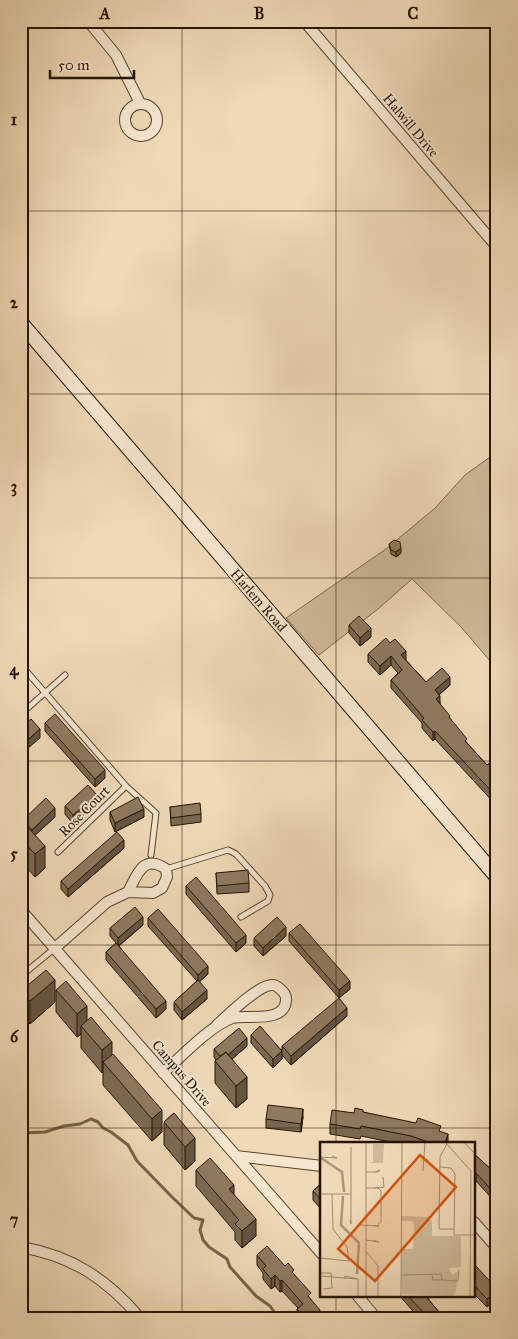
<svg xmlns="http://www.w3.org/2000/svg" width="518" height="1339" viewBox="0 0 518 1339" font-family="'IM FELL Great Primer',serif">
<style>
.green{fill:#cdb897;stroke:#79664c}
.lines{fill:none;stroke-linecap:round;stroke-linejoin:round}
.stream{stroke:#756248;stroke-width:3}
.lane-casing{stroke:#58452e;stroke-width:7}
.street-casing{stroke:#58452e;stroke-width:12}
.secondary-casing{stroke:#251401;stroke-width:16}
.lane{stroke:#f5e6d0;stroke-width:5}
.street{stroke:#f5e6d0;stroke-width:10}
.secondary{stroke:#f5e6d0;stroke-width:14}
.wall{fill:#7a6952;stroke:#251401}
.shaded-wall{fill:#635542;stroke:#251401}
.building{fill:#8e7a5f;stroke:#251401}
.grid{fill:none;stroke:#251401;stroke-width:1;stroke-opacity:0.55}
.labels{text-anchor:middle;stroke-width:4;stroke-linejoin:round;paint-order:stroke}
.street-label{font-size:14px;fill:#251401;stroke:#f5e6d0}
.inset-river{fill:none;stroke:#aa9678;stroke-width:2.5}
.inset-road{fill:none;stroke:#9e8a6e;stroke-width:1}
.view{fill:#d4520b;fill-opacity:0.15;stroke:#d4520b;stroke-width:2.5}
.inset-edge{fill:none;stroke:#251401;stroke-width:2.5}
.neatline{fill:none;stroke:#251401;stroke-width:2}
.grid-label{font-size:16px;text-anchor:middle;font-weight:bold;fill:#251401}
</style>
<rect width="100%" height="100%" fill="#efd9b6"/>
<filter id="stains"><feTurbulence type="fractalNoise" baseFrequency=".004" numOctaves="4"/><feColorMatrix values="0 0 0 0 .2 0 0 0 0 .09 0 0 0 0 .02 0 0 0 .5 -.17"/></filter>
<radialGradient id="worn" r=".72"><stop offset=".6" stop-color="#630" stop-opacity="0"/><stop offset="1" stop-color="#630" stop-opacity=".3"/></radialGradient>
<path class="green" d="M497 452V669L462 628 412 579 378 609 319 655 286 618 386 549 435 508 465 475Z"/>
<g class="lines">
<path class="stream" d="M21 1133 45 1132 64 1126 80 1124 91 1119 98 1122 103 1128 111 1132 128 1145 137 1161 171 1196 194 1218 203 1220 200 1230 203 1240 209 1247 227 1259 230 1267 256 1296 270 1306 275 1313 274 1318"/>
<g class="lane-casing">
<path id="lane" d="M21 665 126 786 156 813 151 855
M21 714 65 675
M58 852 126 786
M166 869 228 850 236 854 265 886 270 895 268 901 241 917
M21 976 55 948"/>
</g>
<g class="street-casing">
<path id="street" d="M88 21 116 55 140 103
M304 21 497 247
M125 120a16 16 0 1 1 32 0a16 16 0 1 1-32 0Z
M21 910 322 1254
M55 948 107 902 128 892 153 893 162 888 167 877 166 869C143 853 137 875 128 892
M163 1073C182 1056 209 1027 232 1018 245 1014 284 1024 286 1001 287 995 283 991 279 988 277 986 275 985 272 985 258 985 228 1015 217 1025
M236 1156 322 1166
M474 1222 497 1248
M21 1247C72 1256 107 1279 140 1318
M357 1295 376 1318"/>
</g>
<g class="secondary-casing">
<path id="secondary" d="M21 323 497 877"/>
</g>
<use href="#lane" class="lane"/>
<use href="#street" class="street"/>
<use href="#secondary" class="secondary"/>
</g>
<path class="wall" d="M389 544 401 553 396 557 391 554Z
M349 625 371 637 360 646 349 633Z
M390 643 426 682 450 685 439 695 440 704 467 743 487 765 497 757V806L435 739 433 741 422 728V723L391 688V680L398 673 391 665 380 675 368 662V654Z
M45 723 105 778 95 787 45 731Z
M97 803 73 824 65 814V806Z
M170 807 201 814V822L171 826Z
M110 812 144 817 115 832 110 820Z
M55 817 35 835 45 868 35 877 21 861V824L23 823V820Z
M124 848 68 897 61 889V881Z
M216 873 249 883V892L217 894Z
M186 886 246 943 236 952 186 894Z
M148 918 208 974 199 982 207 999 182 1020 174 1010V1002L197 981 148 926Z
M143 925 119 946 166 1009 156 1018 106 960V952L116 943 110 936V928Z
M289 933 350 989 339 998 289 941Z
M286 936 263 956 254 946V938Z
M56 990 87 1020 112 1055 162 1132 152 1141 103 1085V1072L102 1073 81 1048V1034L77 1037 56 1012Z
M21 991 55 1002 30 1024 21 1014Z
M347 1016 291 1065 282 1055V1059L273 1068 251 1043V1035L282 1050V1046Z
M247 1046 232 1059 247 1099 236 1108 215 1083V1061L216 1060 214 1057V1049Z
M363 1112 441 1132 448 1143H395L361 1136 360 1139 330 1134V1124L354 1113Z
M174 1113 195 1161 185 1170 164 1145V1122Z
M303 1117 301 1132 266 1128V1119Z
M474 1154 497 1175V1204L476 1181 475 1182H474Z
M196 1170 234 1195 256 1236 242 1248 235 1240V1232L196 1186Z
M322 1183V1210L313 1200V1191Z
M257 1255 285 1266 294 1274 311 1300 320 1318H297V1309L298 1308 282 1291 280 1292 275 1286 271 1289 263 1279V1273L257 1265Z
M474 1268 497 1289V1298L487 1307 474 1294Z
M399 1295H428L429 1300 444 1318H419Z"/>
<path class="shaded-wall" d="M401 548V553L396 557V552Z
M371 628V637L360 646V638Z
M406 651V660L401 664V655Z
M391 656V665L380 675V666Z
M450 677V685L435 698V690Z
M440 696V704L436 699Z
M40 729V738L21 754V746Z
M435 731V739L433 741V732Z
M497 768V777L493 772Z
M105 770V778L95 787V779Z
M97 795V803L73 824V815Z
M55 808V817L32 838V830Z
M144 809V817L115 832V823Z
M124 840V848L68 897V889Z
M45 846V868L35 877V854Z
M143 917V925L118 946V938Z
M286 927V936L263 956V948Z
M246 935V943L236 952V943Z
M208 966V974L198 983V975Z
M55 980V1002L30 1024V1001Z
M350 981V989L339 998V990Z
M207 990V999L182 1020V1012Z
M166 1001V1009L156 1018V1009Z
M87 1006V1028L81 1026V1034L77 1037V1014Z
M347 1008V1016L291 1065V1056Z
M247 1038V1046L223 1067V1059Z
M112 1042V1064L103 1062V1072L102 1073V1050Z
M282 1051V1059L273 1068V1059Z
M247 1077V1099L236 1108V1086Z
M303 1109V1117L301 1132V1124Z
M162 1110V1132L152 1141V1119Z
M448 1134V1143H445Z
M195 1138V1161L185 1170V1147Z
M476 1173V1181L475 1182V1174Z
M234 1185V1202L229 1189Z
M256 1219V1236L242 1248V1231Z
M275 1275V1286L271 1289V1279Z
M282 1280V1291L280 1292V1281Z
M497 1290V1298L487 1307V1299Z
M320 1310V1318H311Z"/>
<path class="building" d="M394 540 400 542 401 548 396 552 391 550 389 544Z
M359 616 371 628 360 638 349 625Z
M386 638 390 643 395 639 406 651 401 655 426 682 442 668 450 677 435 690 440 696 436 699 450 716 449 717 467 739 465 741 487 765 497 757V768L493 772 497 777V797L435 731 433 732 422 720 424 718 391 680 402 670 391 656 380 666 368 654Z
M55 714 105 770 95 779 45 723Z
M31 719 40 729 21 746V727Z
M88 785 97 795 73 815 65 806Z
M138 797 144 809 115 823 110 812Z
M46 798 55 808 32 830 23 820Z
M200 803 201 814 171 818 170 807Z
M23 822 45 846 35 854 21 839V824Z
M117 832 124 840 68 889 61 881Z
M248 870 249 883 217 886 216 873Z
M196 877 246 935 236 943 186 886Z
M135 907 143 917 118 938 110 928Z
M158 909 208 966 198 975 148 918Z
M277 917 286 927 263 948 254 938Z
M300 924 350 981 339 990 289 933Z
M116 943 166 1001 156 1009 106 952Z
M46 970 55 980 30 1001 21 991Z
M198 980 207 990 182 1012 174 1002Z
M66 981 87 1006 77 1014 56 990Z
M339 998 347 1008 291 1056 282 1046Z
M91 1017 112 1042 102 1050 81 1026Z
M260 1026 282 1051 273 1059 251 1035Z
M239 1028 247 1038 228 1055 226 1052 220 1056 214 1049Z
M226 1052 247 1077 236 1086 215 1061Z
M113 1054 162 1110 152 1119 103 1062Z
M268 1105 303 1109 301 1124 266 1119Z
M355 1108 363 1110V1112L416 1123 418 1118 441 1126 439 1131 448 1134 445 1143H431L411 1136 361 1126 360 1129 330 1124 332 1110 354 1113Z
M174 1113 195 1138 185 1147 164 1122Z
M474 1154 491 1169 497 1175V1196L476 1173 475 1174 474 1173Z
M210 1158 234 1185 229 1189 256 1219 242 1231 235 1224 239 1220 196 1170Z
M322 1183V1201L313 1191Z
M267 1246 285 1266 288 1263 294 1270 292 1272 311 1293 308 1296 320 1310 311 1318H305L297 1309 303 1304 282 1280 280 1281 275 1275 271 1279 263 1269 266 1266 257 1255Z
M476 1266 497 1289V1290L487 1299 474 1285V1268Z
M407 1295H428L429 1296 427 1298 444 1318H425L423 1316 425 1314Z"/>
<path class="grid" d="M182 21V1318M336 21V1143M21 211H497M21 394H497M21 578H497M21 761H497M21 945H497M21 1128H497M336 1295V1318"/>
<g class="labels">
<g class="street-label">
<text transform="translate(411 125) rotate(50)" y="5">Halwill Drive</text>
<text transform="translate(259 600) rotate(49)" y="5">Harlem Road</text>
<text transform="translate(84 811) rotate(-45)" y="5">Rose Court</text>
<text transform="translate(182 1073) rotate(49)" y="5">Campus Drive</text>
</g>
</g>
<g transform="translate(320 1142)">
<rect width="155" height="155" fill="#efd9b6"/>
<path d="M53 2H64L63 21H47L53 20ZM82 74 108 75 112 79V94H141V125L129 126 132 133 138 129 136 149 133 154 82 152V107H93L94 85 93 79H82Z" fill="#cdb897"/>
<path class="inset-river" d="M1 16 22 30 24 50M23 54 21 83 39 101 37 132"/>
<path class="inset-road" d="M46 0V155M125 0 151 29 150 155M144 0 155 12M127 2 120 15 119 87H134M0 15 17 16 12 14M120 25 131 26 135 32 134 93H155M103 29 105 0M46 30H58L60 28 55 30M46 46H58V45L54 46M0 52H30M30 78 31 82V5M58 82 61 80V49L58 46 64 45 63 35M40 83 59 84H54M46 98 59 100 53 98M46 109 58 124V155M0 116 29 119 27 105 13 87 12 52M81 133 121 132 122 138H113L112 133M0 134 38 137V155M0 134 1 131H11L12 146 3 147M25 137V134L38 137M122 138 138 139 139 128M81 155 82 0"/>
<path class="view" d="M100 13 136 45 55 139 18 107Z"/>
<rect width="155" height="155" class="inset-edge"/>
</g>
<rect width="518" height="1339" fill="none" stroke="#efd9b6" stroke-width="55"/>
<path d="M50 70v8h84v-8" fill="none" stroke="#251401" stroke-width="2.5"/>
<text x="58" y="70" font-size="15" fill="#251401" stroke="#f5e6d0" stroke-width="4" paint-order="stroke">50 m</text>
<rect x="28" y="28" width="462" height="1284" class="neatline"/>
<g class="grid-label">
<text x="105" y="19">A</text>
<text x="259" y="19">B</text>
<text x="413" y="19">C</text>
<text x="14" y="125">1</text>
<text x="14" y="308">2</text>
<text x="14" y="492">3</text>
<text x="14" y="675">4</text>
<text x="14" y="859">5</text>
<text x="14" y="1042">6</text>
<text x="14" y="1225">7</text>
</g>
<rect width="100%" height="100%" filter="url(#stains)"/>
<rect width="100%" height="100%" fill="url(#worn)"/>
</svg>
